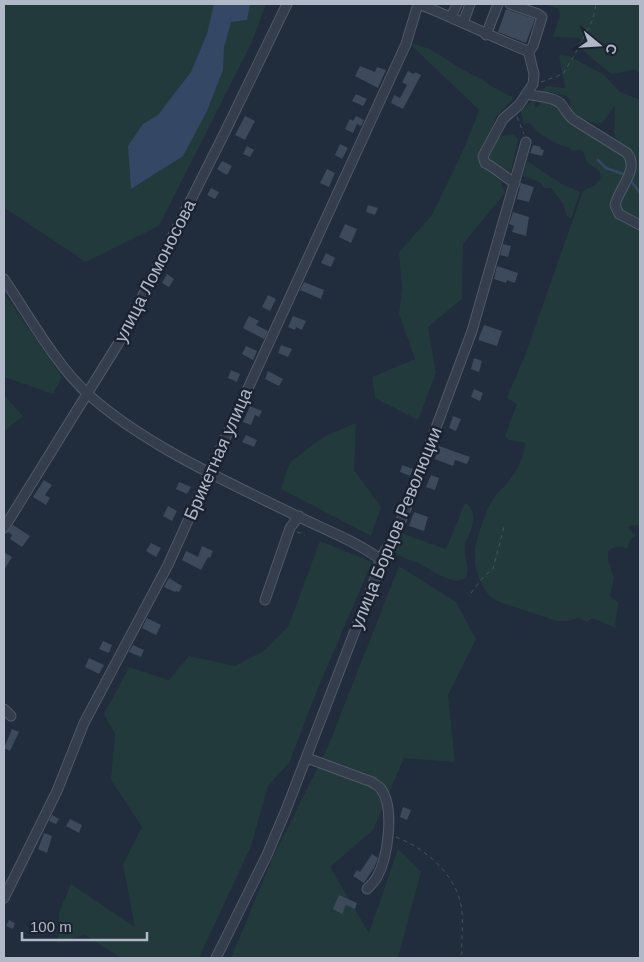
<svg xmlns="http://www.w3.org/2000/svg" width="644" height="962" viewBox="0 0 644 962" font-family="Arial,sans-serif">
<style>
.green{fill:#233a3d}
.water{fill:#344764}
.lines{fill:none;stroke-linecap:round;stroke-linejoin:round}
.stream{stroke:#344764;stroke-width:2.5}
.building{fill:#3d4a5b}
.minor-casing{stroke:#515967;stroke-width:11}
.path{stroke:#41575a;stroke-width:1;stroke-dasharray:4 4;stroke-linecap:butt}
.minor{stroke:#353e4c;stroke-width:9}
.labels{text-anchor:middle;stroke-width:5;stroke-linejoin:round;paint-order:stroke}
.street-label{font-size:18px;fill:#b1b9c8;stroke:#1b2331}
</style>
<rect width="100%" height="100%" fill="#212c3c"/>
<path class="green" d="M4 4H266L251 44 159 226 86 262 5 208 4 202Z
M543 4H640V72L634 70 611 74 584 51 580 38 553 37 560 16 559 9Z
M408 42 430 49 460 68 483 80 491 86 514 98 496 117 489 137 479 153 478 159 481 165 494 173 500 179 505 193 463 244 462 299 428 327 436 373 418 420 375 398 372 377 415 359 399 314 402 288 399 252 432 215 465 146 479 110Z
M559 55 569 56 603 74 620 92 640 100V221L623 212 617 205C624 191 642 168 632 153 628 147 620 142 614 137L615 105 603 122 598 124C586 119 567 118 570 101L567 96 542 90 547 86 565 88Z
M533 100 536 108 540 105 539 100 550 101 626 156C627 159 629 164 628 167 626 179 604 202 613 214 618 221 633 226 640 230V525L629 526V528L635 536 630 540 627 549C620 545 615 546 608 551V561L614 578 610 596 618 602C619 611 614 619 616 628L592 618 587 622 578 618 568 621H557L499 602C488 597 485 591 480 580 471 560 475 543 482 524 485 516 487 509 491 502 497 492 507 485 513 475 520 466 523 454 526 443L509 440 505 436 517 404 507 398 527 350 583 191C590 187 606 182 599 171 596 167 591 166 588 163 585 160 585 155 583 151L580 150 572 151 568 147C559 147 535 132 530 123L524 124 521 111Z
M510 134 514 135 518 139 511 171 508 173 499 165 488 159V155L498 137Z
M527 161 562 184 580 192 571 219 566 215 564 205 551 188H544L541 183 523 176Z
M4 293 62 377 53 394 4 377Z
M4 395 23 416 4 431Z
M356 423 354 470 381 507 371 536 281 489 290 462 325 436Z
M465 503C476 509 474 522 470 533 468 537 466 540 465 544 463 552 470 569 467 575 460 591 427 568 419 563 412 560 398 558 395 551 393 546 398 537 401 533L446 549Z
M320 541 372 562 316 693 289 763 268 786 251 846 199 958H121L85 935 58 943 59 912 71 884 135 927 123 865 142 827 111 780 115 734 104 714 129 667 169 680 189 656 235 666 265 650 288 627Z
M399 566 456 602 476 639 448 695 455 762 404 758 373 830 330 867 369 933 398 849 421 872 398 958H231L272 859 327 749Z"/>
<path class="water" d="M214 4H250L247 20 231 22 224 47 223 70 207 111 183 156 131 189 128 146 143 124 158 115 191 72 207 34Z"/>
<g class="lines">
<path class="stream" d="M598 160 606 168 623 174
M632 182 640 193"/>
</g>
<path class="building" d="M506 9 535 19 526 43 498 32Z
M360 66 375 72 377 67 386 70 378 88 355 76Z
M408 71 414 74 415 72 421 75 403 109 391 103 394 95 400 98 407 85 402 82Z
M356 94 367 99 363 106 352 101Z
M245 116 255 121 245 140 235 135Z
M356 116 364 120 361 126 357 124 353 133 345 129 350 119 353 121Z
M340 144 348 148 342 159 335 155Z
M533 145 541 147 540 149 544 150 542 156 530 153Z
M247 146 254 150 250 157 243 154Z
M222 161 232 166 227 175 217 169Z
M327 169 335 173 329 187 320 183Z
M521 183 534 187 529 202 517 199Z
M211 188 219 192 215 199 207 195Z
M368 205 378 208 375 215 366 212Z
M513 212 529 217 526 236 512 232 514 226 509 224Z
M345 224 357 229 351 243 339 237Z
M503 244 511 246 508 257 500 255Z
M326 253 335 258 331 267 321 263Z
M497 266 518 273 515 283 507 280 506 283 494 279Z
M167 274 174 279 169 287 162 283Z
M304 282 324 290 321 299 300 290Z
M268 295 276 299 270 311 262 307Z
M249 316 259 321 256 325 268 331 264 339 243 328Z
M293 316 306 321 302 330 296 327 295 330 288 327Z
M484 325 502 331 497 346 478 340Z
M281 345 292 349 288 357 278 353Z
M246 346 257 351 253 360 242 354Z
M474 358 482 361 479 372 471 369Z
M231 370 240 374 237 382 228 378Z
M268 371 283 379 279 386 265 379Z
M474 389 483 393 480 401 471 397Z
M250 406 262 411 259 417 255 415 251 425 243 422Z
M453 416 461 419 456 431 449 428Z
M246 435 257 440 254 447 242 442Z
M439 446 470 457 467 464 455 460 453 466 435 459Z
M402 465 413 469 410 476 400 472Z
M431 475 439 478 435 490 426 487Z
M44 480 52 485 45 495 50 498 46 505 33 497Z
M179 482 191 487 187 494 176 489Z
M168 506 177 511 172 521 163 516Z
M414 512 428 517 424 531 409 526Z
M13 525 30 536 22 547 10 539 12 535 8 532Z
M151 543 161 548 156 557 146 551Z
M202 546 213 551 210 558 208 557 201 570 182 560 186 551 198 557Z
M4 552 12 557 4 570Z
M169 578 182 586 179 592 176 591 175 592 164 587Z
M147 618 161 625 156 635 142 628Z
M103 641 112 645 109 653 99 649Z
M133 645 144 650 141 657 129 652Z
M89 658 104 665 99 674 85 667Z
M12 729 19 732 10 751 4 748Z
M403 807 411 810 407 820 400 817Z
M52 815 59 819 56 824 49 821Z
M70 819 82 825 79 833 66 826Z
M44 833 52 836 47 853 38 849Z
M372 854 378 858 374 868 364 883 353 876 357 870 360 872Z
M339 895 357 903 355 909 346 905 342 914 333 909Z
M9 920 15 923 13 929 6 926Z"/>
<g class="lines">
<g class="minor-casing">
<path id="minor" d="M419 4C455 18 489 36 525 50H530L533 46 542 17 538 14 510 4
M451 17 457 4
M463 23 470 4
M486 35 498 4
M526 94C537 97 553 96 561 104 566 110 568 116 574 120L627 153C640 169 619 188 615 205L619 214 640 225
M515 183C504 177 496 168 485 163L483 156 503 119 519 105 533 84 534 74 528 50
M4 279C29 316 56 365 89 395 146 446 230 483 299 517 326 530 355 541 380 559
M4 528 121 339 225 132 287 4
M265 600 290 528 299 516
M4 709 11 716
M307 758 372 782C374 784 379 786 381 789 395 808 388 857 377 877 375 881 371 885 367 889
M4 898 57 791 84 723 168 565 212 467 406 44 418 4
M216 958 267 855 286 810 376 576 380 559 394 537 405 511 472 331 526 142"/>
</g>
<path class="path" d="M541 82 563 74 575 54 593 19 596 4
M517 117 524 134
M297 532 305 535
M471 593 484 576 493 569 504 527
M396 837C425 848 455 874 461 905 464 920 461 938 462 953L459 958"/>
<use href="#minor" class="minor"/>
</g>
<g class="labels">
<g class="street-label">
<text transform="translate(155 271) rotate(-63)" y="6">улица Ломоносова</text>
<text transform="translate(218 454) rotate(-66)" y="6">Брикетная улица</text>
<text transform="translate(396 528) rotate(-68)" y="6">улица Борцов Революции</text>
</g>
</g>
<rect width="644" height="962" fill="none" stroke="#b1b9c8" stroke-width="10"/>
<g transform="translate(599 45) rotate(108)" stroke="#1b2331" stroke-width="4" paint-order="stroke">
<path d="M0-4L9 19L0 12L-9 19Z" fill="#b1b9c8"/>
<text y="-8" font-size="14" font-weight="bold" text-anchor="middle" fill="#b1b9c8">С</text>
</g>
<path d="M22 932v8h125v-8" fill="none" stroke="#b1b9c8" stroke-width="2.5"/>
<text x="30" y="932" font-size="15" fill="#b1b9c8" stroke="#1b2331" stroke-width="4" paint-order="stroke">100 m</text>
</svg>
